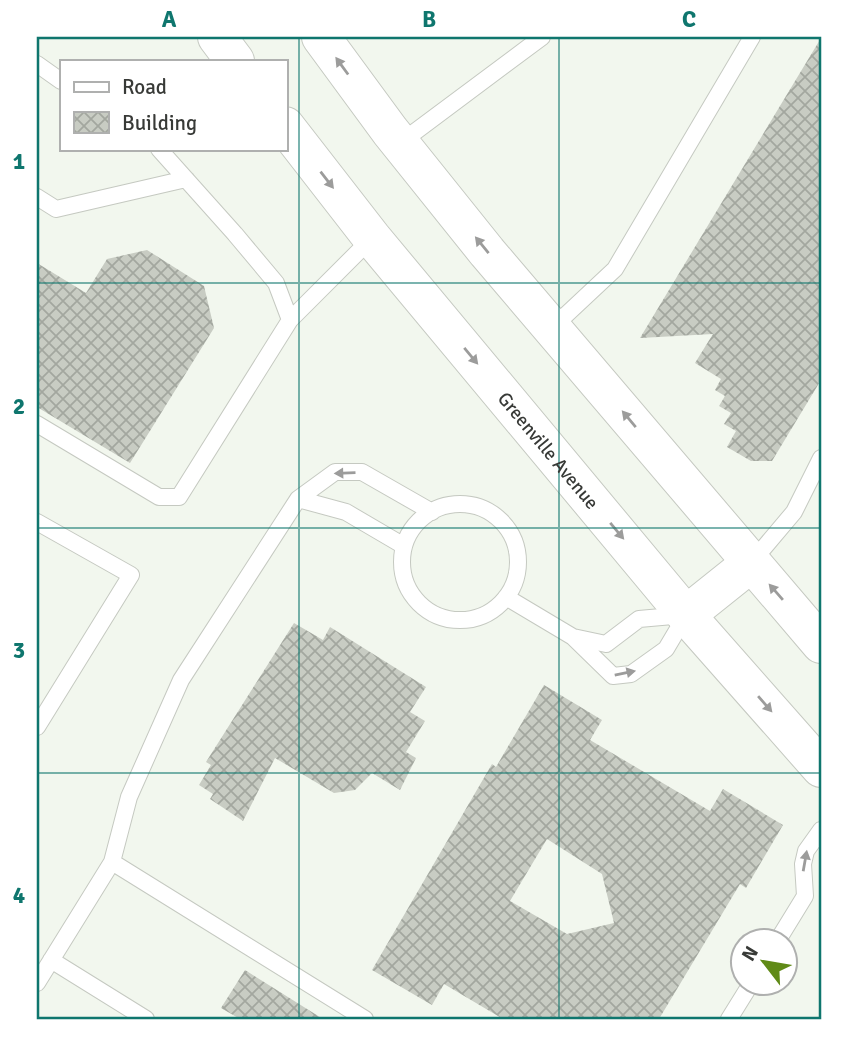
<svg xmlns="http://www.w3.org/2000/svg" width="858" height="1056" viewBox="0 0 858 1056" font-family="Signika,sans-serif">
<style>
.building{fill:url(#building-cross-hatch);fill-rule:evenodd}
.lines{fill:none;stroke-linecap:round;stroke-linejoin:round}
.lane-casing{stroke:#c5c9c1;stroke-width:18}
.secondary-casing{stroke:#c5c9c1;stroke-width:40}
.lane{stroke:#fff;stroke-width:16}
.secondary{stroke:#fff;stroke-width:38}
.oneway{fill:#9c9c9b}
.grid{fill:none;stroke:#0f766e;stroke-width:2;stroke-opacity:0.55}
.labels{text-anchor:middle;stroke-width:5;stroke-linejoin:round;paint-order:stroke}
.street-label{font-size:19px;fill:#383a37;stroke:#fff}
.neatline{fill:none;stroke:#0f766e;stroke-width:2.5}
.grid-label{font-size:23px;text-anchor:middle;font-weight:bold;fill:#0f766e}
</style>
<defs>
<pattern id="building-cross-hatch" width="8" height="8" patternUnits="userSpaceOnUse" patternTransform="scale(1.75)"><rect width="8" height="8" fill="#c8ccc3"/><path d="M0 0l8 8M0 8l8-8" fill="none" stroke="#a3a79f"/></pattern>
</defs>
<rect width="100%" height="100%" fill="#f2f7ee"/>
<path class="building" d="M821 38V380L772 461H751L727 447 736 431 724 424 731 413 719 406 725 396 715 390 721 379 695 363 713 334 640 338Z
M147 250 204 286 214 328 130 463 37 407V263L86 293 107 259Z
M294 623 323 640 330 627 426 687 410 712 425 721 406 752 416 758 400 790 372 773 355 790 334 793 275 758 243 821 210 799 213 794 199 785 211 765 206 762Z
M544 685 602 720 590 740 710 811 723 789 783 825 746 888 740 884 659 1019H503L444 984 432 1005 372 970 492 764 496 767ZM547 839 602 874 614 923 567 934 510 901Z
M245 970 323 1019H240L221 1008Z"/>
<g class="lines">
<g class="lane-casing">
<path id="lane" d="M37 64 61 81
M400 143 542 37
M159 149 235 234 276 283 290 320
M37 197 56 209 186 179
M552 328 615 269 752 37
M37 424 159 497H179L290 320 372 238
M298 499 346 512 404 546
M402 562a58 58 0 1 1 116 0a58 58 0 1 1-116 0Z
M37 522 131 575 37 727
M751 563 794 512 821 458
M506 597 573 637 613 676 631 674 666 649 685 617
M573 637 606 644 639 619 684 615
M112 862 365 1019
M778 940 805 896 803 864 806 851 821 830
M51 960 146 1019
M37 983 112 862 129 797 181 680 298 499 335 472H362L432 512
M729 1019 752 982"/>
</g>
<g class="secondary-casing">
<g id="secondary">
<path d="M217 37 235 61"/>
<path d="M321 37 390 131 487 252 821 644"/>
<path id="s1" d="M285 126 372 238 686 615 821 768"/>
<path d="M686 615 751 563"/>
</g>
</g>
<use href="#lane" class="lane"/>
<use href="#secondary" class="secondary"/>
</g>
<defs><path id="oneway-solid" d="M-6-.8H1V-3.2L6.5 0L1 3.2V.8H-6Z" transform="scale(1.75)"/></defs>
<g class="oneway">
<use href="#oneway-solid" transform="translate(342 66) rotate(-126)"/>
<use href="#oneway-solid" transform="translate(327 180) rotate(52)"/>
<use href="#oneway-solid" transform="translate(482 245) rotate(-129)"/>
<use href="#oneway-solid" transform="translate(471 356) rotate(50)"/>
<use href="#oneway-solid" transform="translate(629 419) rotate(-130)"/>
<use href="#oneway-solid" transform="translate(345 473) rotate(178)"/>
<use href="#oneway-solid" transform="translate(617 531) rotate(50)"/>
<use href="#oneway-solid" transform="translate(776 592) rotate(-131)"/>
<use href="#oneway-solid" transform="translate(625 673) rotate(-12)"/>
<use href="#oneway-solid" transform="translate(765 704) rotate(49)"/>
<use href="#oneway-solid" transform="translate(805 861) rotate(-80)"/>
</g>
<path class="grid" d="M299 37V1019M559 37V1019M37 283H821M37 528H821M37 773H821"/>
<g class="labels">
<g class="street-label">
<text dy="7" stroke="none"><textPath href="#s1" startOffset="418">Greenville Avenue</textPath></text>
</g>
</g>
<rect width="858" height="1056" fill="none" stroke="#ffffff" stroke-width="77"/>
<rect x="60" y="60" width="228" height="91" fill="#ffffff" stroke="#afb0af" stroke-width="2"/>
<rect x="74" y="82" width="35" height="10" fill="#ffffff" stroke="#afb0af" stroke-width="2"/>
<text x="122" y="94" font-size="21" fill="#383a37">Road</text>
<rect x="74" y="112" width="35" height="21" fill="url(#building-cross-hatch)" stroke="#afb0af" stroke-width="2"/>
<text x="122" y="130" font-size="21" fill="#383a37">Building</text>
<g transform="translate(764 962) rotate(301)"><circle r="33" fill="#ffffff" stroke="#afb0af" stroke-width="2"/>
<path d="M0-5L12 26L0 18L-12 26Z" fill="#608a17"/>
<text y="-10" font-size="19" font-weight="bold" text-anchor="middle" fill="#383a37">N</text>
</g>
<rect x="38" y="38" width="782" height="980" class="neatline"/>
<g class="grid-label">
<text x="169" y="27">A</text>
<text x="429" y="27">B</text>
<text x="689" y="27">C</text>
<text x="19" y="169">1</text>
<text x="19" y="414">2</text>
<text x="19" y="658">3</text>
<text x="19" y="903">4</text>
</g>
</svg>
